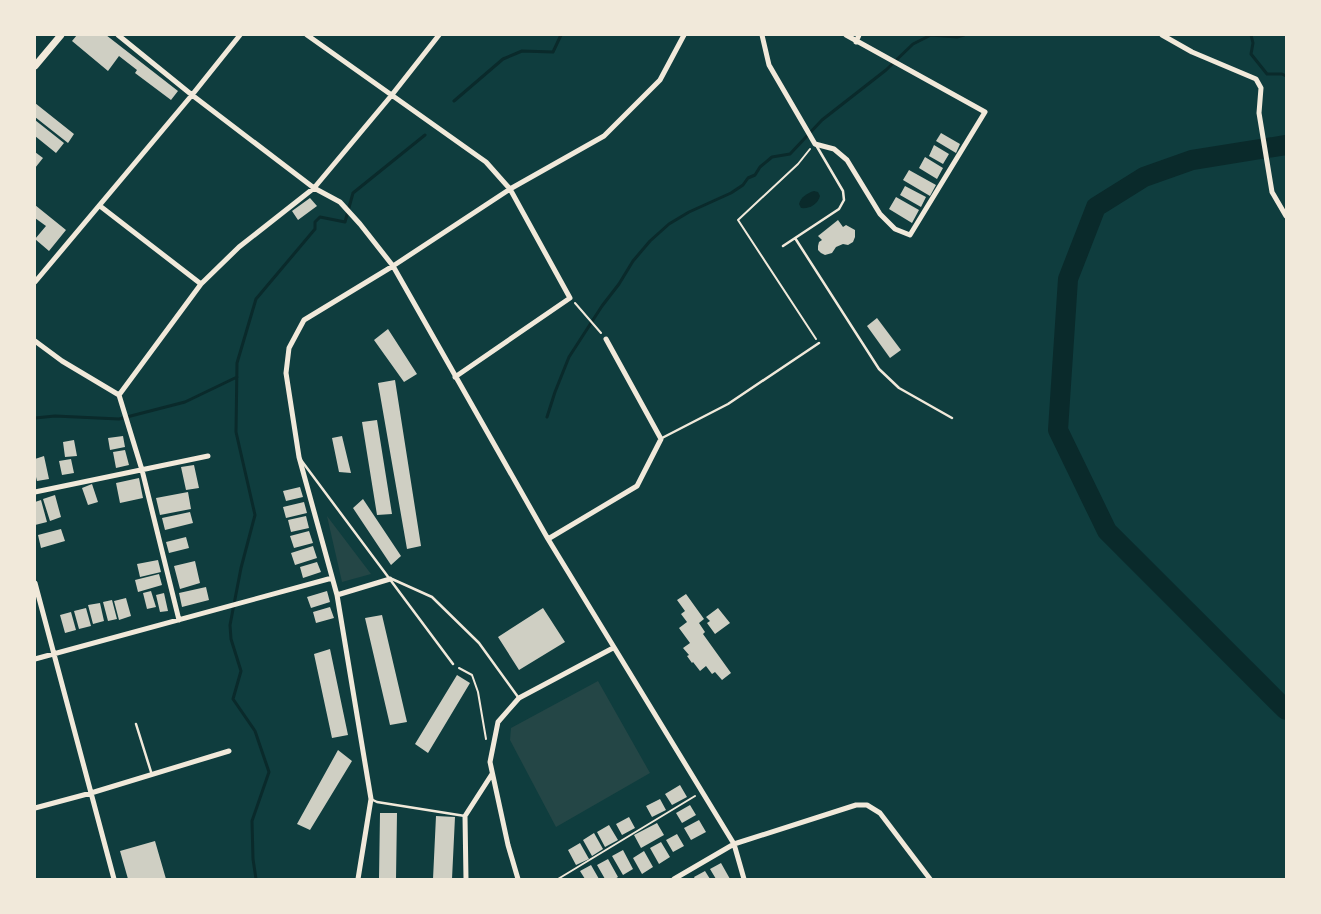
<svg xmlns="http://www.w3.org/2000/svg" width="1321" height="914" viewBox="0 0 1321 914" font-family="'Fira Sans',sans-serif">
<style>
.green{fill:#244646}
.water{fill:#0a2a2b}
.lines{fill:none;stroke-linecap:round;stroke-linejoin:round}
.stream{stroke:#0a2a2b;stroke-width:3}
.river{stroke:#0a2a2b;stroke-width:20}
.building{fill:#cfcfc3}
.path{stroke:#f1e9da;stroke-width:2}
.service{stroke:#f1e9da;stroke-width:2.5}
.minor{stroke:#f1e9da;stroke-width:5}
.secondary{stroke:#f1e9da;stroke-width:7}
</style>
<rect width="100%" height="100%" fill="#0f3d3e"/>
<path class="green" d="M327 516 371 574 342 582Z
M598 681 650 773 556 827 510 740 511 728Z"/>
<path class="water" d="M814 191 818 192 820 196C818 204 810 209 801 208L799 204C801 197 807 193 814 191Z"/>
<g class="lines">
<path class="stream" d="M1251 35 1253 43 1251 54 1267 74H1282L1286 76
M454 101 503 59 522 51 553 52 561 35
M547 417 555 392 569 357 602 306 619 284 633 261 650 241 669 224 689 212 731 193 743 185 748 178 755 175 760 167 772 157 790 154 822 120 886 70 913 44 931 35 957 37 964 35
M35 418 55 416 119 419 185 402 237 377
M256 879 253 859 252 821 269 772 255 731 233 699 241 671 231 639 230 625 241 568 255 515 236 432 237 363 256 299 315 229V222L320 217 345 222 353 193 425 135"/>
<path class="river" d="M1286 145 1192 160 1144 177 1096 207 1068 279 1058 430 1107 531 1286 710"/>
</g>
<path class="building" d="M77 35H106L178 91 171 100 135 73 137 70 119 56 108 71 72 41Z
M35 103 74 134 68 143 35 117Z
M35 120 64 143 56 153 35 136Z
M941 133 960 144 956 153 936 141Z
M934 145 949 154 943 164 929 156Z
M35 152 43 158 35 168Z
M925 157 943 168 937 179 919 168Z
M909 170 936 185 930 196 903 180Z
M905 186 926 197 921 207 900 195Z
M896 197 919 210 912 223 889 209Z
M310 198 317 206 298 220 292 211Z
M35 205 66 230 49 251 35 239 46 226 35 218Z
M838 220 843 227 846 225 855 230V237L853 242 848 245 843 244 836 247 832 253 825 255 821 253 818 250V246L819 242 822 240 818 236Z
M877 318 901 350 890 358 867 326Z
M388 329 417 374 404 382 374 340Z
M395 380 421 546 407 549 378 383Z
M377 420 392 514 377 515 362 422Z
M123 436 125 447 110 450 108 438Z
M342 436 351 473 339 472 332 438Z
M74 440 77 456 65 457 63 442Z
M125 450 129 465 116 468 113 452Z
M44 456 49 479 37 481 35 473V459Z
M71 459 74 473 62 475 59 461Z
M194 465 199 488 186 490 181 467Z
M139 478 143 498 120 503 116 483Z
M92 484 98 502 88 505 82 488Z
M300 487 303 497 286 501 283 491Z
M188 492 191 509 160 515 156 498Z
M55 495 61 517 50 521 43 499Z
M363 499 401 556 391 565 353 508Z
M41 500 47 522 35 525V502Z
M304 502 307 513 286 518 283 507Z
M190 512 193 523 165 530 162 518Z
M306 516 309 528 291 532 288 520Z
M61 529 65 541 41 548 38 535Z
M309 531 313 543 294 548 290 536Z
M186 537 189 548 169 553 166 542Z
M313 546 317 558 295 565 291 553Z
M158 560 161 572 140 577 137 564Z
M195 561 200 583 180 589 174 566Z
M317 562 321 572 303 578 300 567Z
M159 574 162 585 138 592 135 580Z
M206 587 209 600 182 607 179 593Z
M151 591 156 607 147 609 143 593Z
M327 591 330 602 311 608 307 597Z
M164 593 168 611 160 612 156 595Z
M686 594 704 619 699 623 705 632 703 634 731 673 722 680 715 672 712 674 706 666 700 671 693 662 692 663 687 656 689 655 683 648 690 643 679 628 687 622 681 614 685 611 677 600Z
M126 598 131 616 119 620 114 601Z
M112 600 117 619 108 621 103 602Z
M100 603 104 621 93 624 88 605Z
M330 607 334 618 316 623 313 612Z
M86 608 91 626 79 629 74 611Z
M543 608 565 642 519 670 498 637Z
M718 608 730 623 715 634 707 623 710 621 706 617Z
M71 612 76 630 65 633 60 615Z
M382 615 407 722 390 725 365 618Z
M330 649 348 735 332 738 314 654Z
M457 675 470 683 428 753 415 744Z
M338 750 352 761 310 830 297 824Z
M680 785 687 797 672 805 665 794Z
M660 799 666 810 652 817 646 806Z
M690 805 696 815 682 823 676 813Z
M380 813H397L396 879H379Z
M436 816 455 817 452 879H433Z
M629 817 635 828 622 835 616 824Z
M699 820 706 832 691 840 684 828Z
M657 823 664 835 641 848 634 835Z
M609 825 618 840 605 847 597 832Z
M594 833 603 849 592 856 583 840Z
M677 834 684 846 673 852 666 840Z
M155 841 166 879H128L120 851Z
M661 842 670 857 659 864 650 848Z
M580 843 589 859 576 865 568 850Z
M623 850 633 869 623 875 612 856Z
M644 851 653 867 642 874 633 858Z
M608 859 618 877 615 879H605L597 865Z
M721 863 730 879H716L710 869Z
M591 865 599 879H585L580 871Z
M705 871 710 879H695L694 877Z"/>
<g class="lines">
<path class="path" d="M810 149 798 164 738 220 816 339
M575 303 601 333
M459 668 472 675 478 692 486 739
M558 879 695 796"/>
<path class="service" d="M795 238 879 369 899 388 952 418
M783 246 839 209 844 200 843 191 816 145
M662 438 728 404 819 343
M301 460 453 664
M392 579 432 597 479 643 518 697
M136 724 152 775
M371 799 377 802 465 816"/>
<path class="minor" d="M118 35 192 95 314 188 340 202 360 224 393 266 548 539 734 844 744 879
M307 35 486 162 510 189 570 298 455 377
M762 35 769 65 815 144 834 149 847 160 880 214 895 229 910 235 985 112 846 35
M1162 35 1192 52 1256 79 1261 88 1259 113 1272 192 1286 216
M856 42 859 35
M100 206 201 284
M35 282 192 95 240 35
M35 341 62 361 119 395 142 470 179 620
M119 395 201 284 239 247 314 188 391 96 439 35
M35 492 208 456
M548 539 637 486 661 439 606 339
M35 583 114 879
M337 595 390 579
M35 659 332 578
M35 808 91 793 229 751
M358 879 371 799 337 595 299 457 286 373 289 348 304 320 393 266 510 189 604 136 660 80 684 35
M466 879 465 816 492 774
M518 879 508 845 490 762 498 722 519 698 613 648
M674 879 734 844 856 805H867L880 813 930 879"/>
<path class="secondary" d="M35 66 61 35"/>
</g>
<rect width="1321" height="914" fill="none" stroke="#f1e9da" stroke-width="72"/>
</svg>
